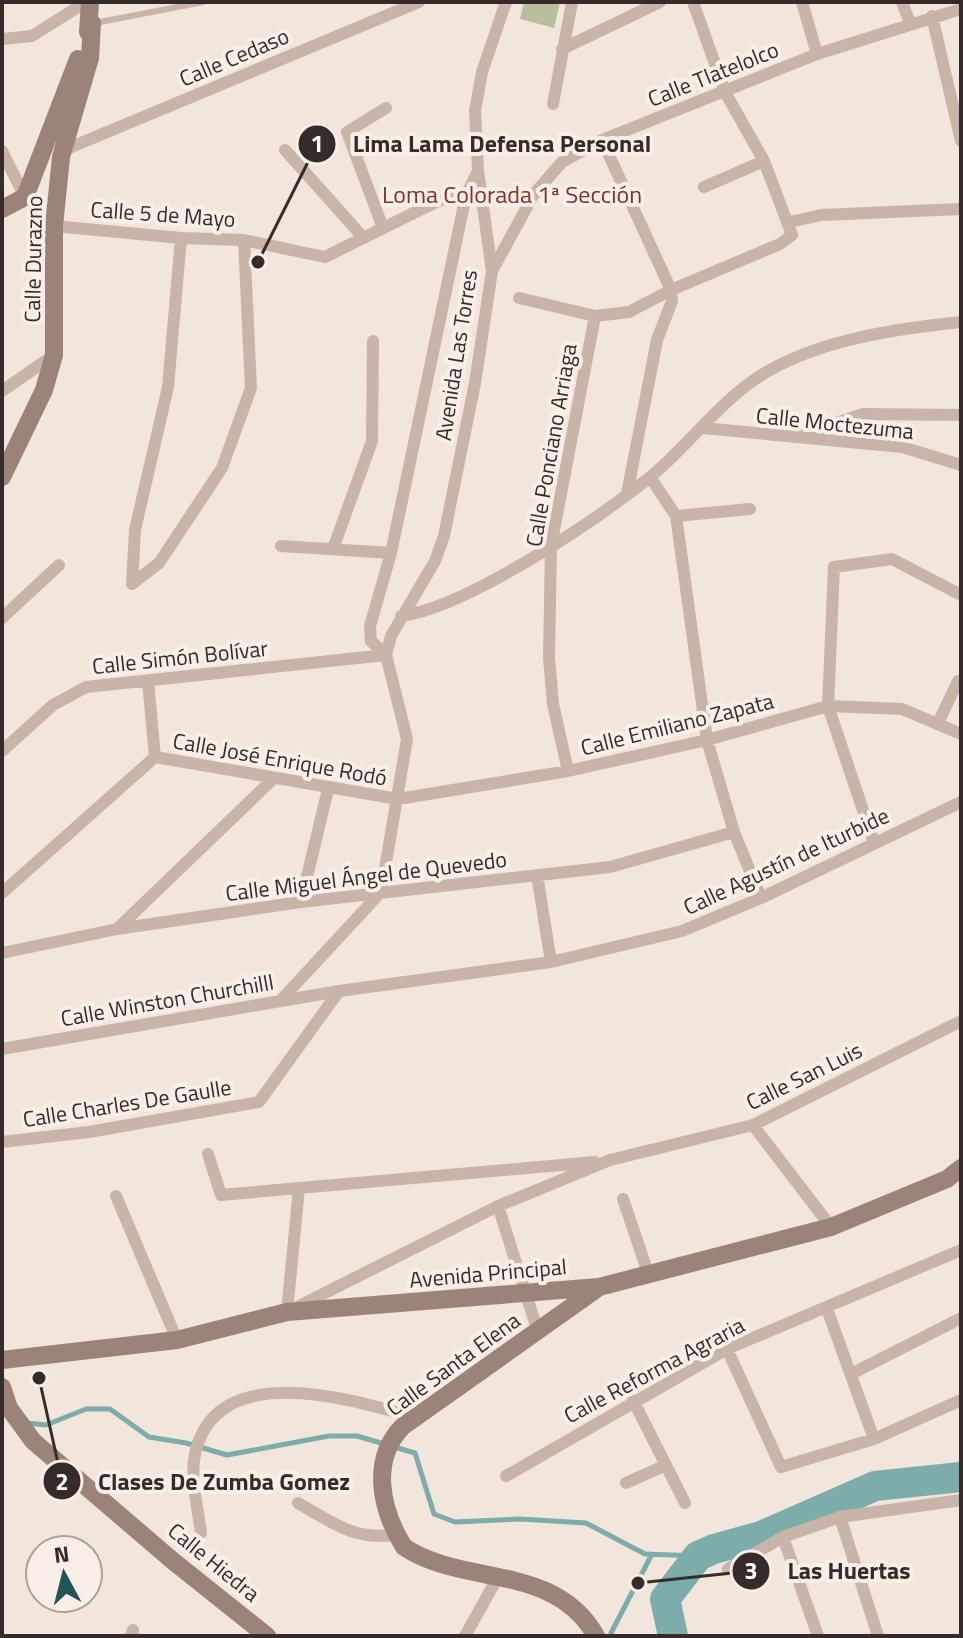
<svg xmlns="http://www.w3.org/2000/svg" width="963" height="1638" viewBox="0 0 963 1638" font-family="'Titillium Web',sans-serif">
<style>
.green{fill:#b7bf9c}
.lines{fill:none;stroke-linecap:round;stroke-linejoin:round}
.stream{stroke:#7cadaa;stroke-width:5}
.river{stroke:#7cadaa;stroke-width:30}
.lane{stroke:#c8b4a8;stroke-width:6}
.street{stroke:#c8b4a8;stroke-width:12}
.secondary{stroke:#9c837a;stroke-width:18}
.labels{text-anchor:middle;stroke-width:8;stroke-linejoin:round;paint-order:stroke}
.street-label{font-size:22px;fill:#352b28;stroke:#f9efe8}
.neighbourhood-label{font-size:24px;fill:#813125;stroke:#f9efe8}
.leader{fill:none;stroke:#352b28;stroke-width:3}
.callout-dot{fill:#352b28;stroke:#f9efe8;stroke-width:3}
.mark-label{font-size:24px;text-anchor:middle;font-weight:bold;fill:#fff}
.callout-label{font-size:24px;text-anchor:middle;font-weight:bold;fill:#352b28;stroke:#f9efe8;stroke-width:8;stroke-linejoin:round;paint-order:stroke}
</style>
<rect width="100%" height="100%" fill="#f1e5dc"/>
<path class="green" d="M524 2H560L554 28 520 19Z"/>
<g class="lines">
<path class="stream" d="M27 1423 46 1425 86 1409H110L149 1437 186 1443 227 1455 329 1436H357L415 1453 434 1514 455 1522 520 1519 586 1523 645 1554 698 1556
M611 1633 652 1554"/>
<path class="river" d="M673 1636 665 1599 698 1556 714 1549 761 1536 875 1486 961 1477"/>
<path class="lane" d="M95 23 203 2"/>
<path class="street" d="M802 2 817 54
M902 2 910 23
M932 16 961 141
M2 39 32 36 86 2
M562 49 660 2
M553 104 572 2
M602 140 671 290 672 301 657 340 627 494
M64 150 419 2
M285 150 362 236
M2 151 25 197
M704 187 764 161
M790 222 821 215 961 209
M54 226 181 238 244 240 325 257 438 201 466 195 478 171
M383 228 347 132 386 108
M492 271 534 194 562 162 602 140 817 54 961 9
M519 298 595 316 629 312 671 290 780 244 792 235 764 161 725 92 693 2
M2 391 54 355
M703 428 902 447 961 465
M800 435 863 414 961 415
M650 477 676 516 707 740 734 832 761 898
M676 516 750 509
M281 546 391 553
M333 549 372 441 373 341
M132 584 159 563 222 468 251 388 244 240
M132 584 135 530 168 387 181 238
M401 616C467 607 595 521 649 478 684 450 711 412 747 385 803 342 892 329 961 322
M2 618 59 565
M386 655 371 641 370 626 391 553 466 195
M148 681 155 757
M938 723 958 681
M2 751 53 705 86 687 386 655
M155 757 398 799 568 771 707 740 828 706 902 709 961 734
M568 771 553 704 549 658 551 546 595 316
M874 843 828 706 834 567 892 559 961 595
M537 875 551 962
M2 893 155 757
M301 902 328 789
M117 929 273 779
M2 953 117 929 301 902 610 867 734 832
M281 1000 381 892 407 739 386 655 391 636 435 561 444 536 475 383 492 271 478 171 475 111 482 72 506 2
M2 1049 339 991 551 962 682 931 761 898 961 802
M753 1125 831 1227
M2 1142 89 1132 259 1102 339 991
M208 1154 221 1195 595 1162
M116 1196 177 1340
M623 1199 648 1273
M498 1206 538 1332
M297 1307 498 1206 610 1160 753 1125 961 1021
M827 1309 874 1439
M287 1312 299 1188
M727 1349 781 1467 874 1439 961 1400
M853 1373 961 1318
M633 1400 685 1503
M506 1476 727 1349 961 1250
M626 1483 666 1465
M298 1503C335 1524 353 1540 396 1535
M840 1517 878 1636
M201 1533C198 1509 190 1478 195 1454 216 1357 354 1400 416 1418
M783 1537 818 1636
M728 1569 783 1537 840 1517 961 1500
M131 1636 133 1630
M465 1636 499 1575"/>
<path class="secondary" d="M88 32 90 2
M2 209 25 197 78 59
M2 477 44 390 54 355V226L61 157 90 58 92 23
M2 1360 177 1340 287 1312 599 1287 831 1227 947 1179 961 1168
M2 1387 9 1408 33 1441 173 1561 267 1636
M596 1636C554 1562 464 1587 404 1547 381 1510 370 1461 402 1427L598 1288"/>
</g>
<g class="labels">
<g class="street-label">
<text transform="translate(234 57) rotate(-23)" y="8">Calle Cedaso</text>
<text transform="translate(713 74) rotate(-22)" y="8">Calle Tlatelolco</text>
<text transform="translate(163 214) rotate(4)" y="8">Calle 5 de Mayo</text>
<text transform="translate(33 259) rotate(-89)" y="8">Calle Durazno</text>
<text transform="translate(456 355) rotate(-81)" y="8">Avenida Las Torres</text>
<text transform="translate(835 423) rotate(6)" y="8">Calle Moctezuma</text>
<text transform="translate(551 445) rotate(-80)" y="8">Calle Ponciano Arriaga</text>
<text transform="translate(180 657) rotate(-6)" y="8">Calle Simón Bolívar</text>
<text transform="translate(677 724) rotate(-14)" y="8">Calle Emiliano Zapata</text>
<text transform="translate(280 759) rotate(10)" y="8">Calle José Enrique Rodó</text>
<text transform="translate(786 861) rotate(-25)" y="8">Calle Agustín de Iturbide</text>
<text transform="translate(366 876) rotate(-7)" y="8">Calle Miguel Ángel de Quevedo</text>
<text transform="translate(167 1000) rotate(-10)" y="8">Calle Winston Churchilll</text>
<text transform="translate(804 1076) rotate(-26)" y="8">Calle San Luis</text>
<text transform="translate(127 1103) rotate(-9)" y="8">Calle Charles De Gaulle</text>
<text transform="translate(488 1273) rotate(-5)" y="8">Avenida Principal</text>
<text transform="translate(453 1364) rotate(-36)" y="8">Calle Santa Elena</text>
<text transform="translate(654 1370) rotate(-28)" y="8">Calle Reforma Agraria</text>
<text transform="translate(214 1562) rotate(39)" y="8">Calle Hiedra</text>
</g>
<g class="neighbourhood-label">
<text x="512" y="203">Loma Colorada 1ª Sección</text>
</g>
</g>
<path class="leader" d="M258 262L317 144M39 1378L62 1481M638 1583L751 1571"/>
<g class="callout-dot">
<circle cx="258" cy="262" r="8"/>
<circle cx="39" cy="1378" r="8"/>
<circle cx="638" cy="1583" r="8"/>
<circle cx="317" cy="144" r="20"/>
<circle cx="62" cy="1481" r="20"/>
<circle cx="751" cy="1571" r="20"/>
</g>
<g class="mark-label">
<text x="317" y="152">1</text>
<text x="62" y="1490">2</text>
<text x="751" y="1579">3</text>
</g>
<g class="callout-label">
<text x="502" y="152">Lima Lama Defensa Personal</text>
<text x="224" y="1490">Clases De Zumba Gomez</text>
<text x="849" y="1579">Las Huertas</text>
</g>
<rect width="963" height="1638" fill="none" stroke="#352b28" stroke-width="8"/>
<g transform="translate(64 1574) rotate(353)"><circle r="38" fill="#f9efe8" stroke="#aba19b" stroke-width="2"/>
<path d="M0-6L14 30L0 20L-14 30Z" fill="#1f5553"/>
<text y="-12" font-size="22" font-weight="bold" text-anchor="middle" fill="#352b28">N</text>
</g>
</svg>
